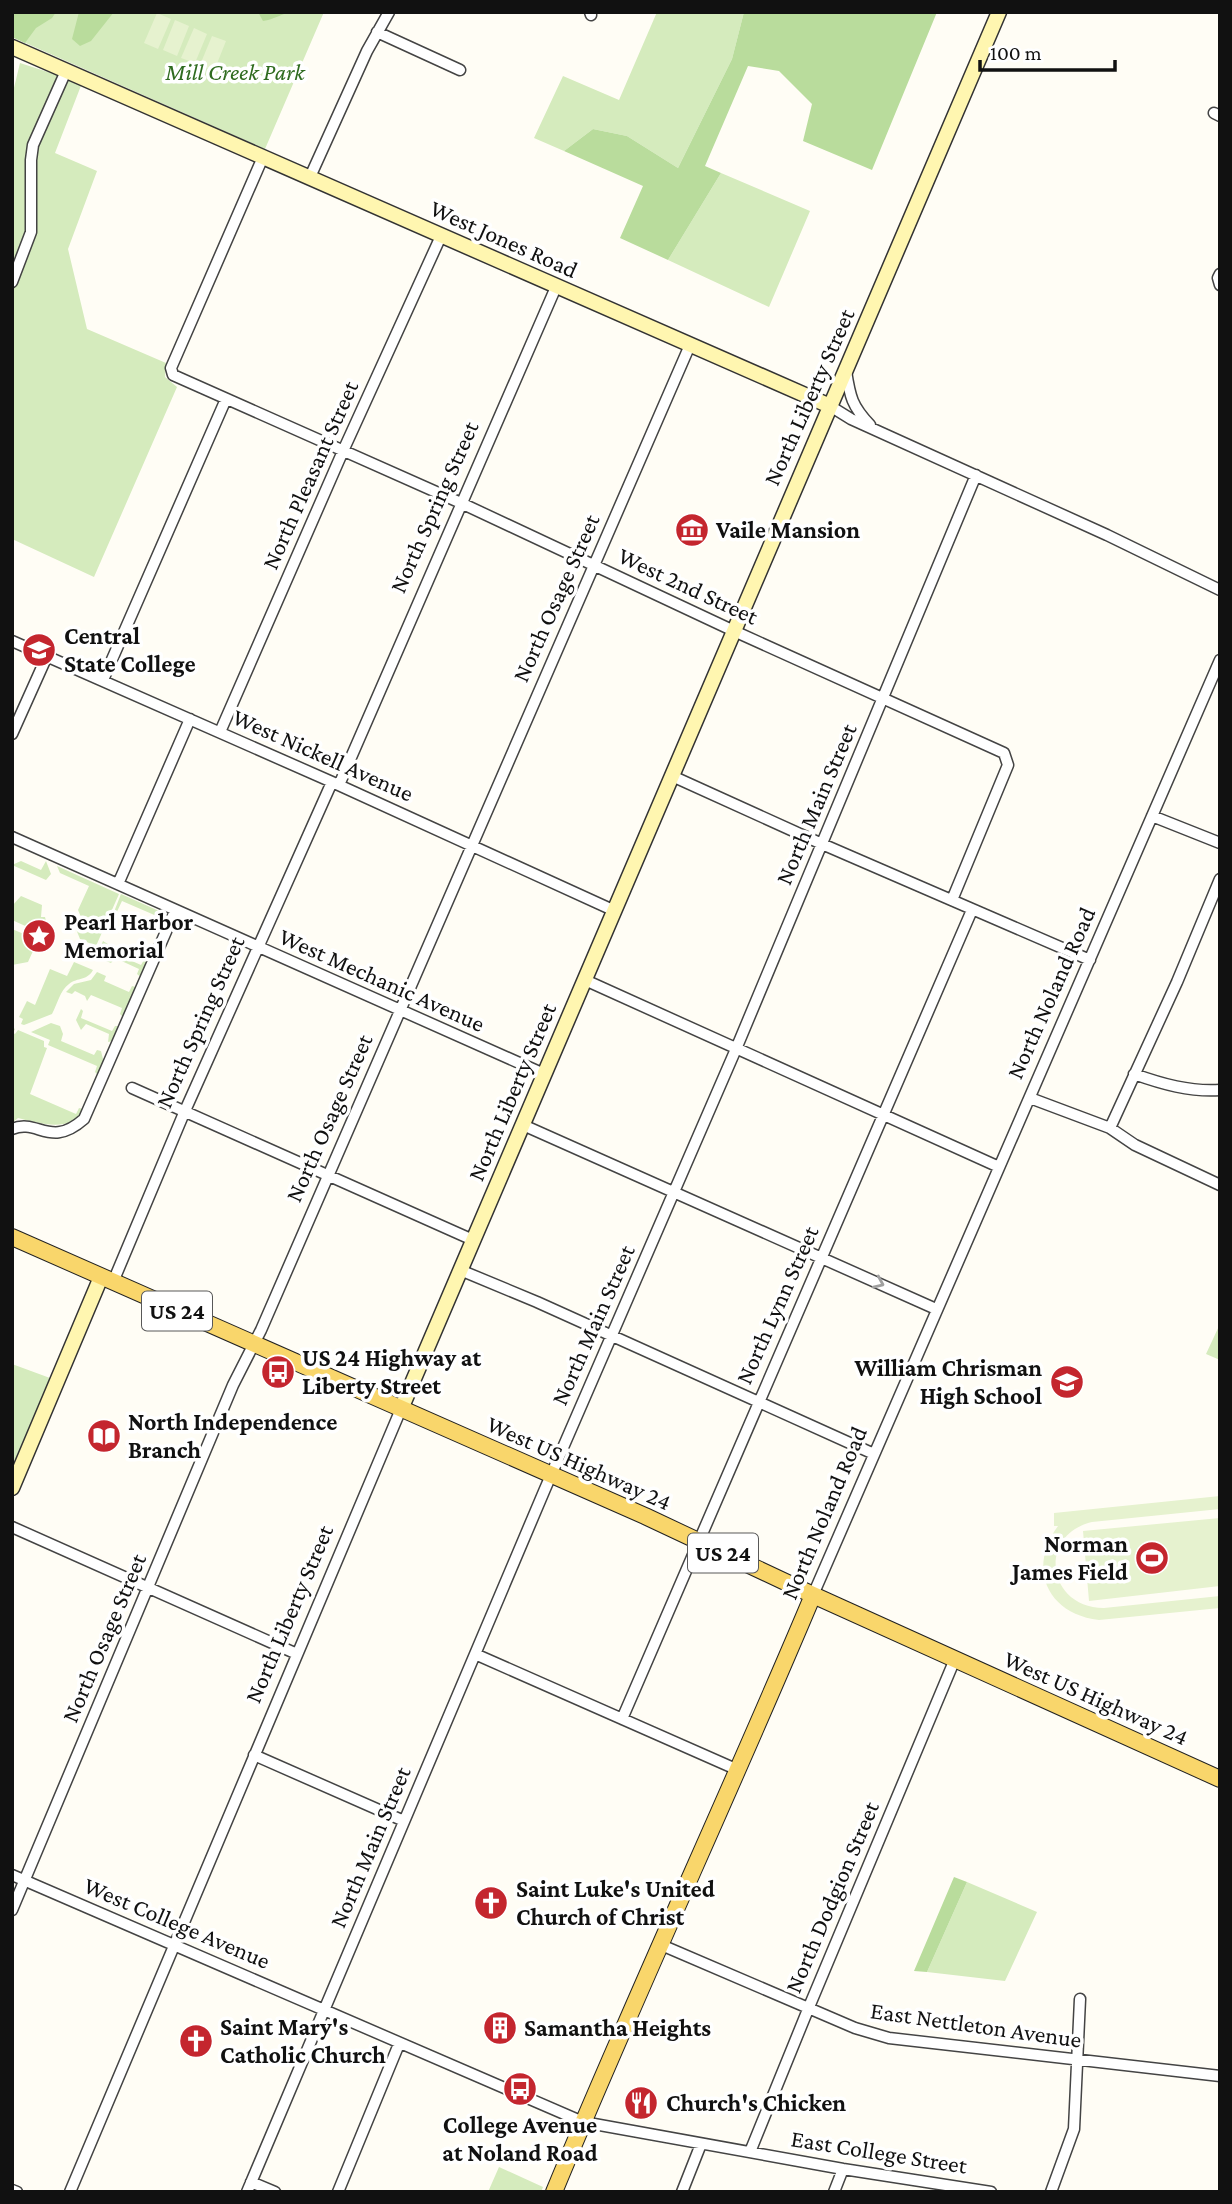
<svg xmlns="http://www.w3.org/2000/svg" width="1232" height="2204" viewBox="0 0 1232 2204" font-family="'Crimson Pro',serif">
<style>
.green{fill:#d5ebbd}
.forest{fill:#b9dc9c}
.pitch{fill:#e6f2cf}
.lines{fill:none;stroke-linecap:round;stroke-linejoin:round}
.street-casing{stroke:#444;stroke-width:13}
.secondary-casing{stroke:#333;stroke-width:17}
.primary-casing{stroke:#222;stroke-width:18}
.street{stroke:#fff;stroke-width:10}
.secondary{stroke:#fff6b0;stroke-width:14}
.primary{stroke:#f9d66b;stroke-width:16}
.oneway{stroke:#a0a0a0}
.labels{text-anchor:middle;stroke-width:7;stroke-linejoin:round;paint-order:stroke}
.shield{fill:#fff;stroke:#585858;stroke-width:2}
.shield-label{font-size:23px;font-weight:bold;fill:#111}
.park-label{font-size:24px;font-style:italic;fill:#2f6b1f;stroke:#fff}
.street-label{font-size:24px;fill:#111;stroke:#fff}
.poi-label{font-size:24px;font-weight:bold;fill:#111;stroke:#fff;text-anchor:start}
</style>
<rect width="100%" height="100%" fill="#fffdf5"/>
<path class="green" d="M16 12H324L265 149 12 37V21Z
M657 12H744L732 59 678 168 627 136 593 129 564 151 534 138 563 76 619 100Z
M20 63 82 83 55 153 97 171 68 249 87 329 166 363 165 377 177 387 94 577 12 539V96Z
M721 173 810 211 769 307 668 260Z
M21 861 41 870 46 861 51 874 46 880 12 865Z
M57 866 119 894 96 946 80 939 76 929 81 917 78 910 89 886 60 873Z
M121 894 168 915 163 926 157 924 159 917 122 901 114 918 112 917Z
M21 896 42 905 41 917H45L46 921 41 933 12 920V906Z
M12 929 38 940 28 962 12 965Z
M103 941 117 950 116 954 141 965 144 960H147L141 977 137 974 139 969 115 958 111 963 106 961 110 952 100 948Z
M74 962 93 970C87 981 78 977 69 984 60 990 57 1005 52 1014L24 1025 21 1024 23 1019 19 1017 27 1001 35 1005 50 969 67 976Z
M97 972 106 976 104 981 129 992 132 986 136 987 123 1017 120 1014 122 1008 91 995 87 1001 85 996 75 991 72 994 66 992 74 984 91 980Z
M81 1009 83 1011 81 1018 112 1031 115 1026H118L113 1041 108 1042 109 1034 86 1024 81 1030 76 1020Z
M51 1023 60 1026 63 1034 61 1041 94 1055 97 1050 101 1051 104 1063 98 1075 95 1072 97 1066 48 1045 50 1040 31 1032Z
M12 1027 15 1029 13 1033 15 1034 18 1030 44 1041V1047L47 1048 30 1094 76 1114 79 1108 83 1109C72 1134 38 1123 18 1118L12 1123Z
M1220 1324V1360L1206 1354Z
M12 1364 50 1378 12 1468Z
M967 1882 1037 1912 1005 1981 927 1972Z
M499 2167 543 2187 541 2192H488Z"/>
<path class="forest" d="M12 12H56L52 18 36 28 25 43 12 37Z
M79 12H114L91 41 80 46 72 39Z
M258 12H313C304 16 297 11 288 13 279 15 275 19 263 21Z
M744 12H937L872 170 803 141 812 104 779 71 748 66 705 166 721 173 668 260 620 238 643 186 564 151 593 129 627 136 678 168 732 59Z
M954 1877 967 1882 927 1972 914 1971Z"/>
<path class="pitch" d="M157 13 171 19 158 49 144 43Z
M175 20 189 26 177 56 163 50Z
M194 28 207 34 195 63 181 58Z
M212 36 226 41 214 71 200 65Z
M1220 1496V1509L1092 1522C1037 1535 1047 1608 1104 1608L1220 1596V1608L1099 1620C1047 1614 1027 1568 1058 1526H1054V1513Z
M1220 1518V1586L1089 1601 1083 1531Z"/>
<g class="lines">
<g class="street-casing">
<path id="street" d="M590 12 591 15
M377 32 460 70
M1214 113 1220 116
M263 157 171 368 173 375 461 503 734 631 1004 753 1008 765 952 900
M310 177 367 51 389 12
M1220 274 1218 278 1220 285
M12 282 31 232V160L33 145 66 71
M846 371C850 397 852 406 870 425
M830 406 851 419 1107 535 1220 590
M12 641 332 782 615 911
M103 680 226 399
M220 732 343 451 441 236
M12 734 47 656
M672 776 822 844 1090 960
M339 785 556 287
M1152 816 1220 843
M12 837 544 1074
M118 884 190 719
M585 980 999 1167
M1134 1074C1162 1084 1190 1092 1220 1090
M132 1088 473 1240
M1030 1098 1110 1128 1135 1145 1220 1185
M523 1125 936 1309
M1110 1128 1177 982 1220 879
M12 1129C38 1118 50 1149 84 1119L175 911
M460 1270 537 1302 874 1454
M113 1282 184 1113 332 782
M12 1527 297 1654
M813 1595 1220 660
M475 1654 738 1770
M622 1719 972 910
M254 1755 404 1821
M12 1875 583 2122 843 2169 991 2192
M12 1910 233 1385 261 1330 690 345
M659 1944 855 2028 889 2038 1220 2076
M750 2152 809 2007 955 1659
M251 2182 275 2192
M12 2190 17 2192
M70 2192 401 1409
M247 2192 545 1489 736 1049 976 475
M338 2192 399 2044
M682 2192 701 2144
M834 2192 843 2169
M1051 2192 1074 2129 1080 1999"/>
</g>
<g class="secondary-casing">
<path id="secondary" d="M12 47 830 406
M401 1409 999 12
M12 1488 101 1277"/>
</g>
<g class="primary-casing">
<path id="primary" d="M12 1237 645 1516 813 1595 1220 1779
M554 2192C637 1991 729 1795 813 1595"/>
</g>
<use href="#street" class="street"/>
<use href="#secondary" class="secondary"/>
<use href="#primary" class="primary"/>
</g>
<defs><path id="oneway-chevron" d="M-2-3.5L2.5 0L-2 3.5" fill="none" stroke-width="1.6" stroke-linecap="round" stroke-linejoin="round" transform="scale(1.75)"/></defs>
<use class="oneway" href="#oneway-chevron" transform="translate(879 1283) rotate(24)"/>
<defs>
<g id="museum-disc" transform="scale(1.75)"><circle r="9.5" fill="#c4262e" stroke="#fff"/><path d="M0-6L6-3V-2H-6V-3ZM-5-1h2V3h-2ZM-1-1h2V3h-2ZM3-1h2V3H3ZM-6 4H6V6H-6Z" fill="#fff"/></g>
<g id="school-disc" transform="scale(1.75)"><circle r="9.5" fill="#c4262e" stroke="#fff"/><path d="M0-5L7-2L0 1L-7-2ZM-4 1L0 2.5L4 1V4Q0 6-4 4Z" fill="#fff"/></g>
<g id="sight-disc" transform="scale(1.75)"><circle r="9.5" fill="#c4262e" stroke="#fff"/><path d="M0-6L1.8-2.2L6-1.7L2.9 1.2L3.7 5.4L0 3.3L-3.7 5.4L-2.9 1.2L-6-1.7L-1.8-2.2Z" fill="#fff"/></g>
<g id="bus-disc" transform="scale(1.75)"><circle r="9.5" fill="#c4262e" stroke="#fff"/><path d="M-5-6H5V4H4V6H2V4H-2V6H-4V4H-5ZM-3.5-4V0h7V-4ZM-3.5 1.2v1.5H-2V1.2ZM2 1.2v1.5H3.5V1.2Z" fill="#fff"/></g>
<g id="library-disc" transform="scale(1.75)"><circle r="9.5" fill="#c4262e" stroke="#fff"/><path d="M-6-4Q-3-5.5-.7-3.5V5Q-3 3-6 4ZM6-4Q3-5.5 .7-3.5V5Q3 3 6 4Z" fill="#fff"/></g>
<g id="stadium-disc" transform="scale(1.75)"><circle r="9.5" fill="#c4262e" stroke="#fff"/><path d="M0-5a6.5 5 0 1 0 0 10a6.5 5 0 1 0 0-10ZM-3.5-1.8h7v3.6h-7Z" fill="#fff"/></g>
<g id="church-disc" transform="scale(1.75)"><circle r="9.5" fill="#c4262e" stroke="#fff"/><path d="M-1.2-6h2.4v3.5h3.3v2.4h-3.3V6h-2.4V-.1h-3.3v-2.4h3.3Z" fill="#fff"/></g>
<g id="building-disc" transform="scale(1.75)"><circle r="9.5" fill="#c4262e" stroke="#fff"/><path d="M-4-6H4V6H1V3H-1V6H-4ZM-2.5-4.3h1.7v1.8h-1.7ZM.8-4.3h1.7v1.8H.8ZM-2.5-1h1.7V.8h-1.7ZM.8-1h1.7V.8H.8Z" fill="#fff"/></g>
<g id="restaurant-disc" transform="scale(1.75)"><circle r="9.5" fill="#c4262e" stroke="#fff"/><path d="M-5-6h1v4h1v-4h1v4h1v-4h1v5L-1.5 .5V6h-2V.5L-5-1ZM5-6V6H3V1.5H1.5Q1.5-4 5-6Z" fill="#fff"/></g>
</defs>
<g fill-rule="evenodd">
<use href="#museum-disc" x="692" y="530"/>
<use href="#school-disc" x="39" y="650"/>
<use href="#sight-disc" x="39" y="936"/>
<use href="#bus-disc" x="278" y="1372"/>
<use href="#school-disc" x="1067" y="1382"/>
<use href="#library-disc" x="104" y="1436"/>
<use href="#stadium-disc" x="1152" y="1558"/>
<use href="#church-disc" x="491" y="1903"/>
<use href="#building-disc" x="500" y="2028"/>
<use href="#church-disc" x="196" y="2041"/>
<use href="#bus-disc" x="520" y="2089"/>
<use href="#restaurant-disc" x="641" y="2103"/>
</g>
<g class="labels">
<g class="shield">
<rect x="142" y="1291.5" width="70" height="39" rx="5"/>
<rect x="688" y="1533.5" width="70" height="39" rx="5"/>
</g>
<g class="shield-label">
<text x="177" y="1319">US 24</text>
<text x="723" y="1561">US 24</text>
</g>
<g class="park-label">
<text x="235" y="80">Mill Creek Park</text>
</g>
<g class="street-label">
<text transform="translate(504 239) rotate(24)" y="8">West Jones Road</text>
<text transform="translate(809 397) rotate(-66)" y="8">North Liberty Street</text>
<text transform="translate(310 475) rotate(-66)" y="8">North Pleasant Street</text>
<text transform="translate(434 507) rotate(-66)" y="8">North Spring Street</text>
<text transform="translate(688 586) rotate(25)" y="8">West 2nd Street</text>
<text transform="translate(556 598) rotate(-66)" y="8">North Osage Street</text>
<text transform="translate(323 755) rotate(24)" y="8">West Nickell Avenue</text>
<text transform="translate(816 804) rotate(-67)" y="8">North Main Street</text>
<text transform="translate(382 980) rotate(24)" y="8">West Mechanic Avenue</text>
<text transform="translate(1051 993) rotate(-66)" y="8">North Noland Road</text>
<text transform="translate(200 1022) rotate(-66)" y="8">North Spring Street</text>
<text transform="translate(512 1092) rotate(-67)" y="8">North Liberty Street</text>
<text transform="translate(329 1118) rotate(-66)" y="8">North Osage Street</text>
<text transform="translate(777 1305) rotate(-66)" y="8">North Lynn Street</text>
<text transform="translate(593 1325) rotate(-66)" y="8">North Main Street</text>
<text transform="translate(579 1463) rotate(24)" y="8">West US Highway 24</text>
<text transform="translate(824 1513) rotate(-67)" y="8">North Noland Road</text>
<text transform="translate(289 1614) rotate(-67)" y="8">North Liberty Street</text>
<text transform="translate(104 1638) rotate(-67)" y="8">North Osage Street</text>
<text transform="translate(1096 1698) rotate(24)" y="8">West US Highway 24</text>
<text transform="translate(370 1847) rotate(-67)" y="8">North Main Street</text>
<text transform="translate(832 1897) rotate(-67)" y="8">North Dodgion Street</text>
<text transform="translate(177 1923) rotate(23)" y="8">West College Avenue</text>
<text transform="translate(976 2025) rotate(8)" y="8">East Nettleton Avenue</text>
<text transform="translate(879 2152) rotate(9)" y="8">East College Street</text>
</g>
<g class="poi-label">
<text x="716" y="538">Vaile Mansion</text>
<text x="64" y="644">Central<tspan x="64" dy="28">State College</tspan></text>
<text x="64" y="930">Pearl Harbor<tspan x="64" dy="28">Memorial</tspan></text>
<text x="302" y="1366">US 24 Highway at<tspan x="302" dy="28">Liberty Street</tspan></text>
<text x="1042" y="1376" text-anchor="end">William Chrisman<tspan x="1042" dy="28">High School</tspan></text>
<text x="128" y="1430">North Independence<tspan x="128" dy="28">Branch</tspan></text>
<text x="1128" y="1552" text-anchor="end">Norman<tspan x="1128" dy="28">James Field</tspan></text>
<text x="516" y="1897">Saint Luke's United<tspan x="516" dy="28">Church of Christ</tspan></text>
<text x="220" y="2035">Saint Mary's<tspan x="220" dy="28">Catholic Church</tspan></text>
<text x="524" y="2036">Samantha Heights</text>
<text x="666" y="2111">Church's Chicken</text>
<text x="520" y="2133" text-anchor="middle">College Avenue<tspan x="520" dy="28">at Noland Road</tspan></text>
</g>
</g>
<rect width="1232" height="2204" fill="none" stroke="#111111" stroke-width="28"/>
<path d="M980 60v10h135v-10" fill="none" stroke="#111111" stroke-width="3.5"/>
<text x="990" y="60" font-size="21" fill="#111111" stroke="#ffffff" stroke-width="5" paint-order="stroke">100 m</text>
</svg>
